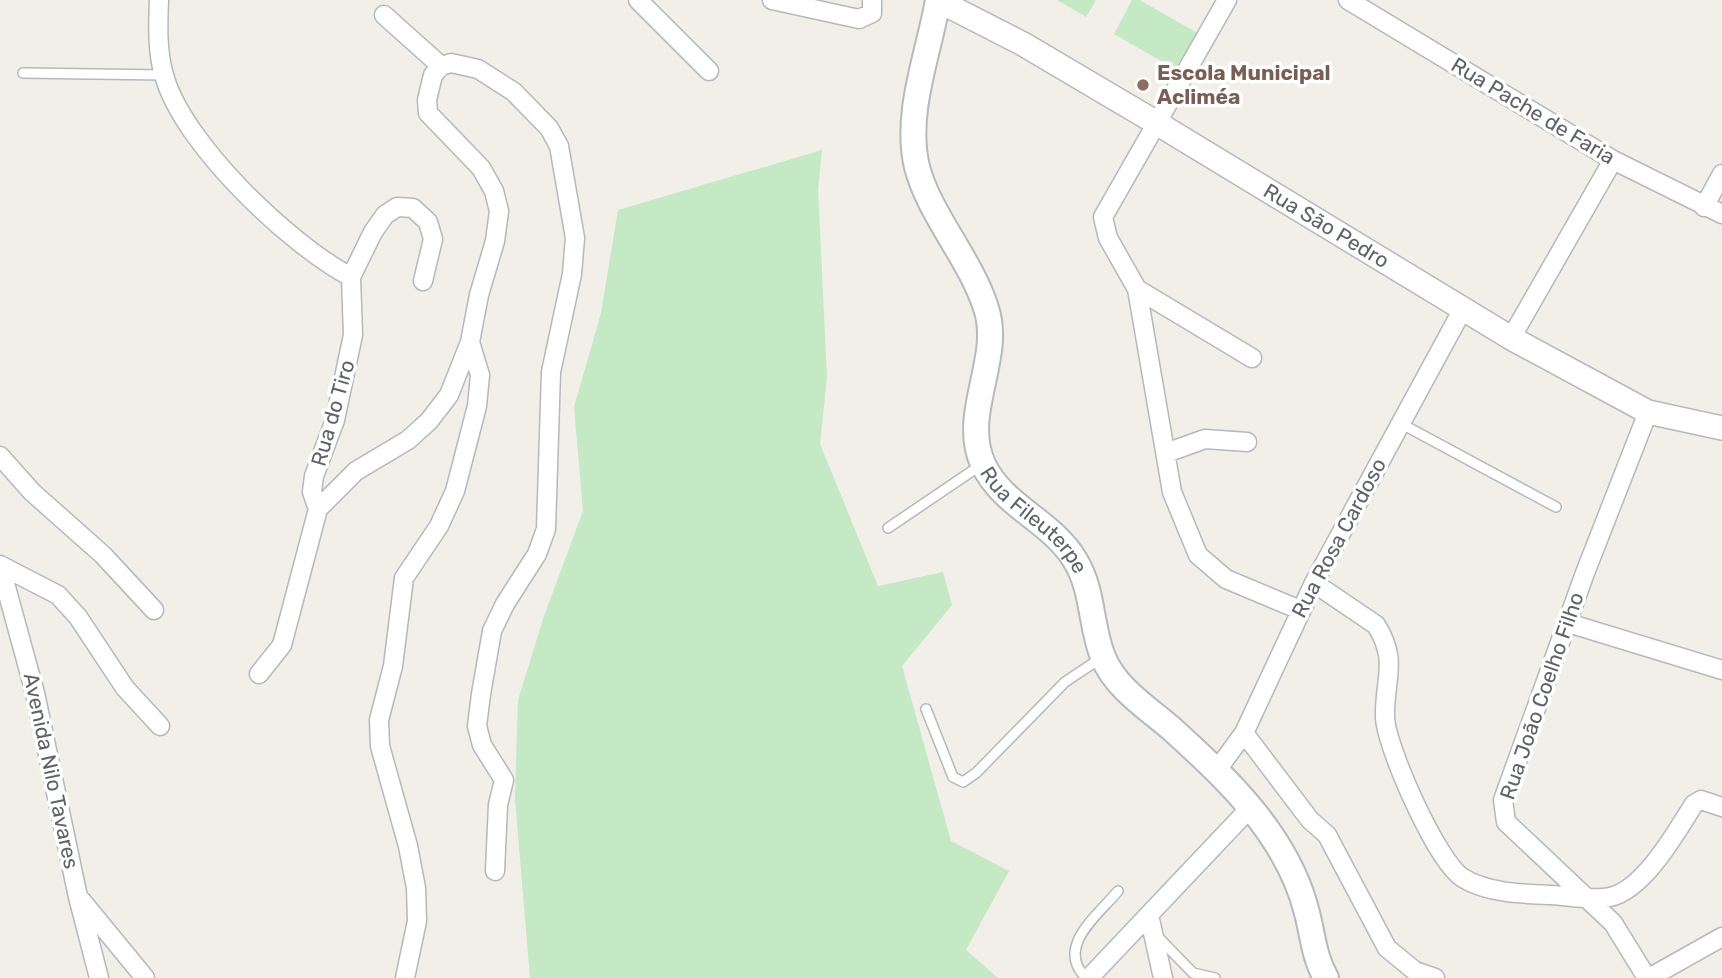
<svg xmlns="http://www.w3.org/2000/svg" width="1722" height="978" viewBox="0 0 1722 978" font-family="Rubik,sans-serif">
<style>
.green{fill:#c5e8c5}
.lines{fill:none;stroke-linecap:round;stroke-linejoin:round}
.service-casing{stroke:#b5b8bc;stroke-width:12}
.minor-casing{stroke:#b5b8bc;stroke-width:21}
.tertiary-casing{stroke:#b5b8bc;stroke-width:26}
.secondary-casing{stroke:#b6babf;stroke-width:28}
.service{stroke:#fff;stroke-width:9}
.minor{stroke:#fff;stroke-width:18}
.tertiary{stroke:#fff;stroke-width:23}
.secondary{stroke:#fff;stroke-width:24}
.education-dot{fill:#8d6e63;stroke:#fff;stroke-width:2.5}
.labels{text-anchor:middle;stroke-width:7;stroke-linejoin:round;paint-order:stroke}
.education-label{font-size:21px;font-weight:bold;fill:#785e54;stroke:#fff;text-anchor:start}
.street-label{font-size:21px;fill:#5f6368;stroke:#fff}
</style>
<rect width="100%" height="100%" fill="#f1efe8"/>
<path class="green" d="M1057 0H1096L1086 17Z
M1132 0H1140L1197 33 1175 69 1114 34Z
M822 150 818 189 827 377 820 444 878 586 943 572 952 605 902 666 951 841 1009 871 966 950 998 978H530L515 799 518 700 544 616 583 511 574 407 601 313 618 210Z"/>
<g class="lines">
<g class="service-casing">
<path id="service" d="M23 73 164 75
M1400 423 1556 507
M888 528 981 465
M926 709 953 777 963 782 976 773 1065 682 1101 658
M1154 933 1193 973 1215 978
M1086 978C1055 947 1097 916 1118 891"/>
</g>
<g class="minor-casing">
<path id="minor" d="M159 0C158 24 157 52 164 75 182 143 290 245 351 277
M638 0 709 71
M772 0 859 19 872 13V0
M1227 0 1103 217 1108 238 1137 289 1172 492 1198 555 1226 579 1300 610
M1348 0 1613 160 1722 214
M384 15 441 66
M1704 207 1722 174
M1137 289 1252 358
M1511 338 1613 160
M1166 453 1205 439 1247 442
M0 456 32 492 103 555 154 610
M318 509 356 471 408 440 429 421 449 395 470 342 479 295 495 241 499 211 494 191 481 168 428 113 427 100 433 75 441 66 451 63 478 69 514 92 549 128 559 146 575 238 572 274 551 372 546 529 537 554 505 604 492 631 481 694 477 726 482 745 504 780 498 805 495 871
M0 565 35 693 78 897 99 978
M0 565 58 595 78 617 125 688 160 726
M1314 583 1376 625C1399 661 1384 679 1385 717 1386 747 1437 862 1463 878 1487 893 1523 894 1551 895 1569 896 1592 901 1610 897 1644 890 1677 831 1694 804L1701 800 1722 807
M1568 623 1722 670
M259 674 282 645 318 509 312 492 314 476 335 420 353 335 351 277 373 232 385 215 397 207 413 208 428 222 433 239 423 281
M1244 733 1310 820 1327 835 1387 948 1415 971 1435 978
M1217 770 1244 733 1314 583 1464 307
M81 900 145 978
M1149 915 1163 978
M405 978 417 921 416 888 408 846 380 746 379 720 393 666 404 578 439 526 455 491 477 406 480 375 470 342
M1089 978 1250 808
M1647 978 1613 923 1506 822 1503 800 1585 573 1648 412
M1649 978 1722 937"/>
</g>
<g class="tertiary-casing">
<g id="tertiary">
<path id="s1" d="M939 1 1023 44 1155 122 1511 338 1648 412 1722 428"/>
</g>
</g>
<g class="secondary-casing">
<g id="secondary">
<path id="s2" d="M938 0C929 53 904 113 917 167 929 214 971 260 986 308 1003 358 960 414 983 464 1002 506 1052 521 1075 560 1094 591 1090 625 1103 657 1115 688 1149 709 1173 730 1207 761 1243 794 1269 832 1287 858 1300 884 1307 913 1313 936 1314 957 1326 978"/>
</g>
</g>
<use href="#service" class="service"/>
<use href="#minor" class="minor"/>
<use href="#tertiary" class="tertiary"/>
<use href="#secondary" class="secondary"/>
</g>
<circle class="education-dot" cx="1143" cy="85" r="7"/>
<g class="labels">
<g class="education-label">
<text x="1157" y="80">Escola Municipal<tspan x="1157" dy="24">Acliméa</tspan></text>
</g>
<g class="street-label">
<text transform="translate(1533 111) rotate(31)" y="7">Rua Pache de Faria</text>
<text dy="7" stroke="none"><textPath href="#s1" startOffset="448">Rua São Pedro</textPath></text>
<text transform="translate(333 413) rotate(-74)" y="7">Rua do Tiro</text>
<text dy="7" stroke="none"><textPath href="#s2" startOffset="562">Rua Fileuterpe</textPath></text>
<text transform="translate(1339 538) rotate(-62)" y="7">Rua Rosa Cardoso</text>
<text transform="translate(1542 696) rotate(-71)" y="7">Rua João Coelho Filho</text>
<text transform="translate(51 771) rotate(78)" y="7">Avenida Nilo Tavares</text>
</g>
</g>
</svg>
